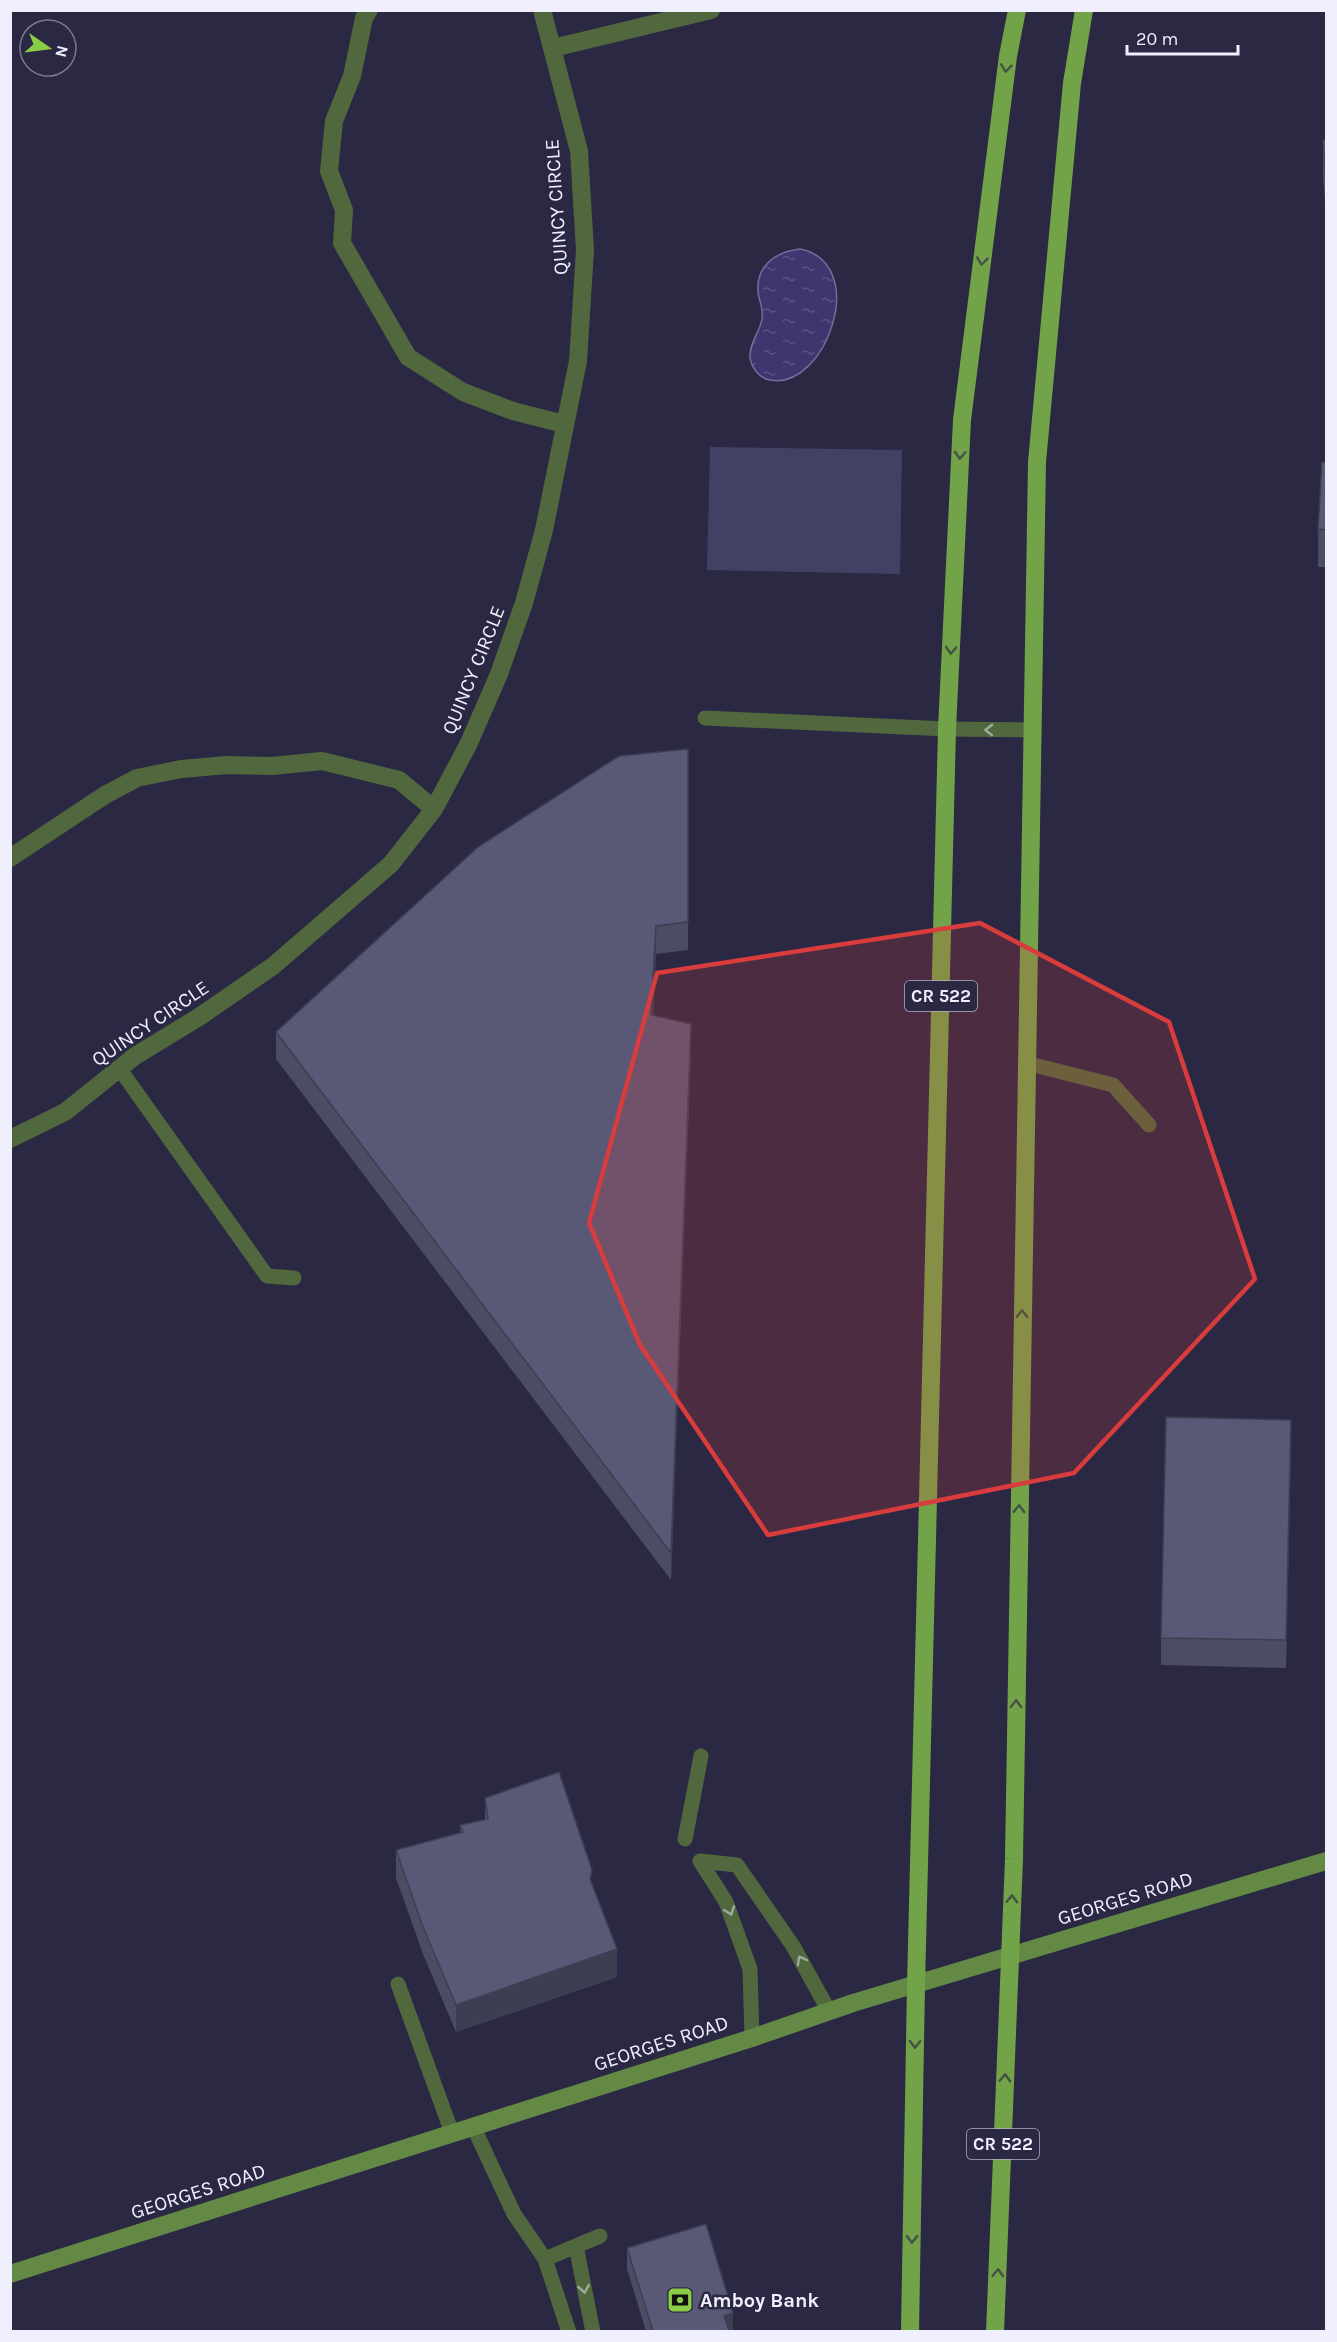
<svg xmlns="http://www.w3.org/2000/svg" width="1337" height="2342" viewBox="0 0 1337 2342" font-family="Karla,sans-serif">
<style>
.park{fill:#434163}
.water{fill:url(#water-ripples);stroke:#736e9a;stroke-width:1.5}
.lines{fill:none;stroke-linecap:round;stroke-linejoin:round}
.lane{stroke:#51683e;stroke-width:15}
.street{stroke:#51683e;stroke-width:18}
.secondary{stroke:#648945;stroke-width:18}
.primary{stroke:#73a349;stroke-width:18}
.wall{fill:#4d4c65}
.shaded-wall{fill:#3e3e53}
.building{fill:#595876;stroke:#3e3e53;stroke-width:1.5}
.oneway{stroke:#445345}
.oneway2{stroke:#a0ac9e}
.marked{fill:#d83c3d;fill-opacity:0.2;stroke:#d83c3d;stroke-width:4.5;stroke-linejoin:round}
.labels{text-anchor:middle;stroke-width:5;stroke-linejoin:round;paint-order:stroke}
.shield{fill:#2a2843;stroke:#b4b3c5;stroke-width:1.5}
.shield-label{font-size:18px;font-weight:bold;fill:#efeffd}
.street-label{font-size:20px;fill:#efeffd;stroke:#2a2843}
.poi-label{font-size:20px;font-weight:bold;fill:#efeffd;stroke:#2a2843;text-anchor:start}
</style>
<defs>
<pattern id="water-ripples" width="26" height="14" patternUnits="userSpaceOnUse" patternTransform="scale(1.5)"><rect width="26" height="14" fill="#3e376f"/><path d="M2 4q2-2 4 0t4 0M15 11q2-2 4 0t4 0" fill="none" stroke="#5a5484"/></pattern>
</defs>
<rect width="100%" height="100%" fill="#2a2843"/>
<path class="park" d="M710 447 902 450 900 574 707 570Z"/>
<path class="water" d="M800 249C871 263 826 391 770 380 759 378 752 368 750 358 749 343 760 332 762 319 764 309 759 301 758 292 756 265 776 252 800 249Z"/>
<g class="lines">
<path class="lane" d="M705 718 947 729 1032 730
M1026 1063 1113 1085 1149 1125
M119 1068 267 1276 294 1278
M685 1839 701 1756
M700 1861 737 1865 793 1946 829 2011
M700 1861 726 1902 750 1969 752 2038
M398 1984 452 2133
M473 2126 514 2214 545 2259 600 2236
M576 2246 593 2332
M545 2259 569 2332"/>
<path class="street" d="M369 10 364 18 352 76 334 121 329 171 344 210 342 243 408 357 463 392 513 411 564 424
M553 48 711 10
M10 858 105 795 137 778 181 769 227 765 272 766 322 761 399 780 434 809
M10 1139 65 1112 135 1056 199 1017 273 966 391 864 434 809 469 743 499 674 524 603 544 530 578 361 585 250 579 151 542 10"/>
<path class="secondary" d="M10 2274 752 2038 853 2003 1326 1861"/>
<path class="primary" d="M910 2332 916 1985 947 729 962 420 1008 56 1017 10
M995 2332 1014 1859 1037 462 1072 83 1084 10"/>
</g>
<path class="wall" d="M1323 140H1326V215L1323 178Z
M1326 462V567H1318V529Z
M688 749V950L656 954 653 1015 691 1051 671 1580 276 1059V1032Z
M1291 1447 1286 1668 1161 1665V1638Z
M485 1798 592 1885 617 1977 456 2032 423 1954 396 1878V1850L460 1833V1825L485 1820Z
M627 2248 733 2331H646L627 2269Z"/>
<path class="shaded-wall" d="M656 926V954L651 1042V1015Z
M691 1024V1051L671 1580V1553Z
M1291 1420V1447L1286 1668V1640Z
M617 1949V1977L456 2032V2005Z
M733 2313V2331H724V2316Z"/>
<path class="building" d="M1323 140H1326V178Z
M1322 462H1326V530L1318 529Z
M688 749V922L656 926 651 1015 691 1024 671 1553 276 1032 478 847 619 756Z
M1166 1417 1291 1420 1286 1640 1161 1638Z
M559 1772 592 1870 590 1879 617 1949 456 2005 423 1927 396 1850 463 1832 460 1825 488 1819 485 1798Z
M706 2224 733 2313 724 2316 729 2331H653L627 2248Z"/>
<defs><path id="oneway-chevron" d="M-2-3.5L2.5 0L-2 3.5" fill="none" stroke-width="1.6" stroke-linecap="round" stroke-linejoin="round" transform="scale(1.5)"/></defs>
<g class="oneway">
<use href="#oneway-chevron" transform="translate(1006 68) rotate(97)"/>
<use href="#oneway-chevron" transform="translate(982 261) rotate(97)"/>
<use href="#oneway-chevron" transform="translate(960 455) rotate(93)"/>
<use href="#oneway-chevron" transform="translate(951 650) rotate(93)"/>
<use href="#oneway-chevron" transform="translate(1022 1314) rotate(-89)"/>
<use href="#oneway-chevron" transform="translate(1019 1509) rotate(-89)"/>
<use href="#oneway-chevron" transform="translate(1016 1704) rotate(-89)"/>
<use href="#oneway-chevron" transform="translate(1012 1899) rotate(-88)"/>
<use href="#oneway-chevron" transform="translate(915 2044) rotate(91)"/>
<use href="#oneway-chevron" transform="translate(1005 2078) rotate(-88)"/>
<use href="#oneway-chevron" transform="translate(912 2239) rotate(91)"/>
<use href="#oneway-chevron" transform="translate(998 2273) rotate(-88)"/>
</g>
<g class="oneway2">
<use href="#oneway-chevron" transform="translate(989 730) rotate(-179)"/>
<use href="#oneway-chevron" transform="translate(730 1911) rotate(70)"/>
<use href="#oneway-chevron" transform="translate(801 1960) rotate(-119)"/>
<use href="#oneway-chevron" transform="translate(584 2289) rotate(80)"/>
</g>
<path class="marked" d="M980 923 1169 1022 1255 1279 1074 1473 768 1535 640 1345 589 1223 657 973Z"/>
<defs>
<g id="bank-square" transform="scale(1.35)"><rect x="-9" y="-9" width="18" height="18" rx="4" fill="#8ace48" stroke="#2a2843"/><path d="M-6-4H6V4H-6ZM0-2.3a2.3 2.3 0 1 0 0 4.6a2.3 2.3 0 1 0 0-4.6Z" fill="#111"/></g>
</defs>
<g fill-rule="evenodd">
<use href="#bank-square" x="680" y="2300"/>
</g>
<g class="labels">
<g class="shield">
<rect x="905" y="981" width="72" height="30" rx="4.5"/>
<rect x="967" y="2129" width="72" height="30" rx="4.5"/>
</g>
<g class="shield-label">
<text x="941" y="1002">CR 522</text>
<text x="1003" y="2150">CR 522</text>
</g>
<g class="street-label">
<text transform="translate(556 207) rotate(-94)" y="7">QUINCY CIRCLE</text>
<text transform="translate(473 670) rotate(-68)" y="7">QUINCY CIRCLE</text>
<text transform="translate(150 1023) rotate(-34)" y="7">QUINCY CIRCLE</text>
<text transform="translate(1125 1898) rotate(-17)" y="7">GEORGES ROAD</text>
<text transform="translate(661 2043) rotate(-18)" y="7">GEORGES ROAD</text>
<text transform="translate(198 2191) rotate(-18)" y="7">GEORGES ROAD</text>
</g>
<g class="poi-label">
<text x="700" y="2307">Amboy Bank</text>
</g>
</g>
<rect width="1337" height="2342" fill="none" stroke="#efeffd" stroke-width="24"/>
<g transform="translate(48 48) rotate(104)"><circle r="28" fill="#2a2843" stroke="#79788d" stroke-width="1.5"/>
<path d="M0-4.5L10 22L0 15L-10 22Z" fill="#8ace48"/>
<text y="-9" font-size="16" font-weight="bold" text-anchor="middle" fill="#efeffd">N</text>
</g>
<path d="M1127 45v9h111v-9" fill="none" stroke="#efeffd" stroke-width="3"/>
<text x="1136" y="45" font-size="18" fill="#efeffd" stroke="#2a2843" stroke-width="4.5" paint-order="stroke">20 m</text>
</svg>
